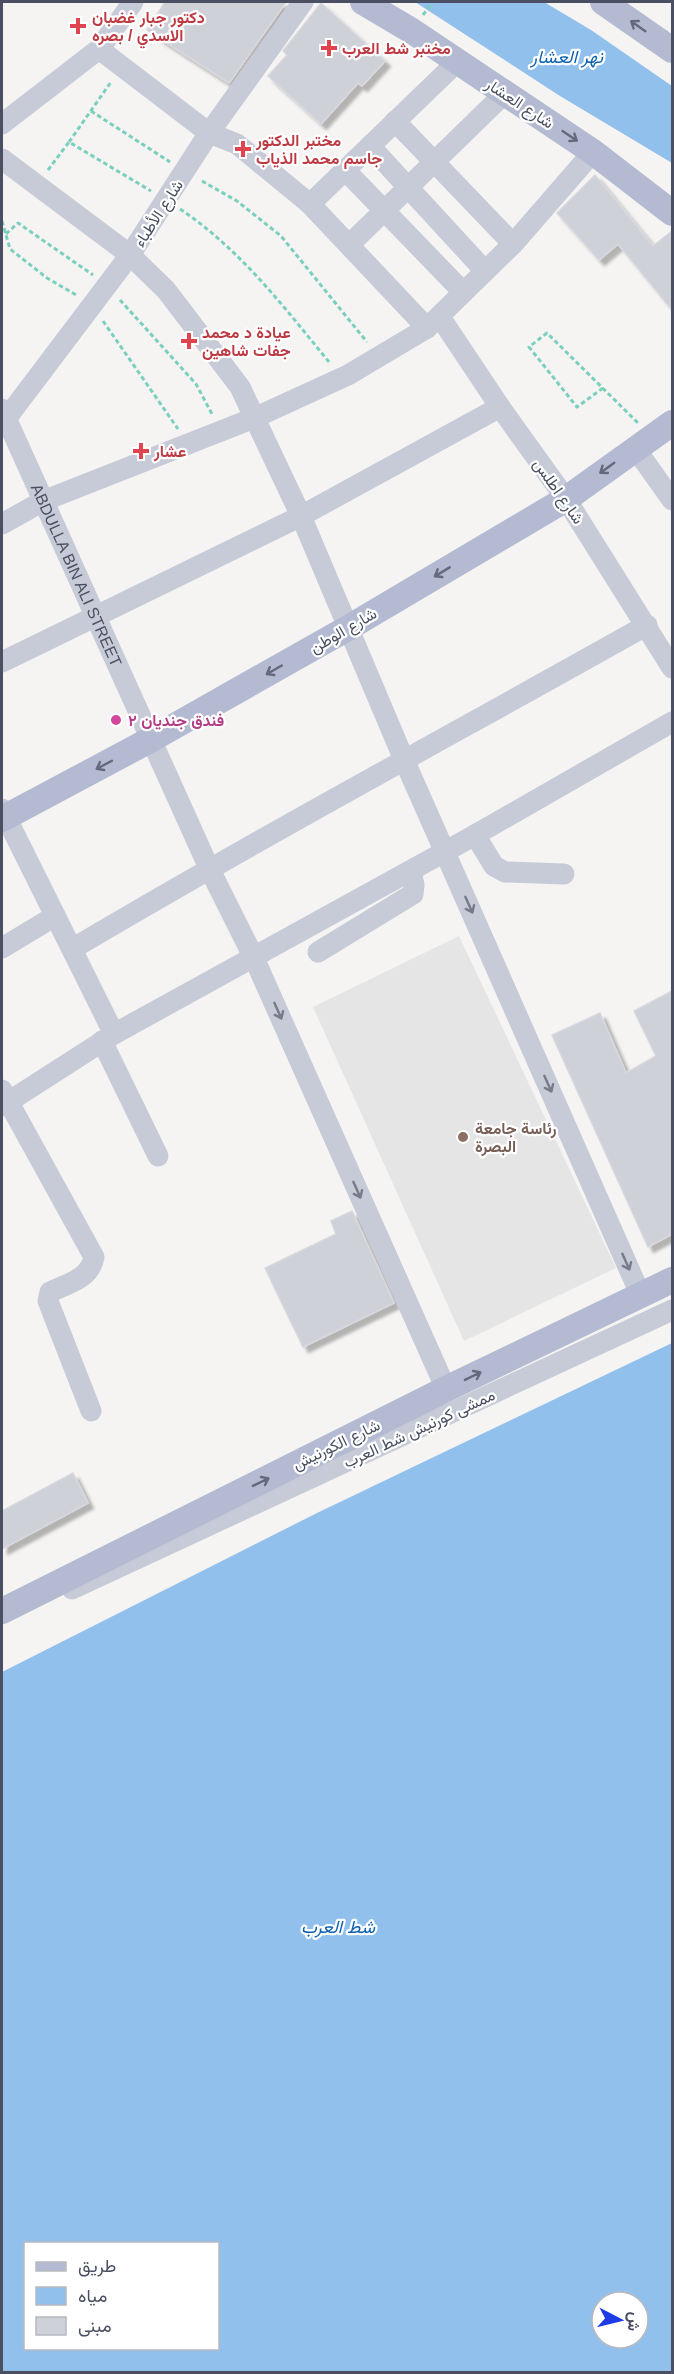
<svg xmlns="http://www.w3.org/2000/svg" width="674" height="2374" viewBox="0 0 674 2374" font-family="Helvetica,Vazirmatn,sans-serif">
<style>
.education{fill:#e6e5e5}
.water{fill:#91c0ed;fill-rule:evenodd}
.building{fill:#cfd1d8;stroke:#d7d7de;stroke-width:1.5;filter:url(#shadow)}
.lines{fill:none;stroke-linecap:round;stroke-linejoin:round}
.path{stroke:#7bcfbd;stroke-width:3;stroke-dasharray:4.5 3;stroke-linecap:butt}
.minor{stroke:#c7cbd7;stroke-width:21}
.major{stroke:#b3bad1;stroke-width:26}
.oneway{stroke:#646a7d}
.oneway2{stroke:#767b8a}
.health-dot{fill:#e0444e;stroke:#fff;stroke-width:2}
.hotel-dot{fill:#d1479c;stroke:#fff;stroke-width:2}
.education-dot{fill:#8d6e63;stroke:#fff;stroke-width:2}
.labels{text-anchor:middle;stroke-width:4.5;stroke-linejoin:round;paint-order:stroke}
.health-label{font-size:16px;font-weight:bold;fill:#be3a42;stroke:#fff;text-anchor:start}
.street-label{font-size:16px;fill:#4a5061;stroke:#fff}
.hotel-label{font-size:16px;font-weight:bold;fill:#b23c85;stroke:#fff;text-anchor:start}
.education-label{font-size:16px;font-weight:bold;fill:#785e54;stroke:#fff;text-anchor:start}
.water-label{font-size:18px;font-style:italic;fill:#0d61b1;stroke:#fff}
</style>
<defs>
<filter id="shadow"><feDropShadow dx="5.5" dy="5.5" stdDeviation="1.5" flood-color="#0004"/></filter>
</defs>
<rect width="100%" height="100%" fill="#f5f4f3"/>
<path class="education" d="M459 936 616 1268 464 1341 313 1007Z"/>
<path class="water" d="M415 2H544L591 30 672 86V163L560 96Z
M672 1343V2372H2V1672L317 1513ZM26 2244H218V2348H26ZM602 2302H638V2338H602Z"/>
<path class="building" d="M165 2H286L229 83 147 30Z
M321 3 385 61 362 86 358 83 321 124 268 76 287 55 283 51Z
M595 175 653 246 672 231V310L618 244 599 260 557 213Z
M672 991V1234L648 1247 552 1035 600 1013 626 1073 656 1056 634 1011Z
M352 1211 394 1303 303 1347 265 1268 336 1234 331 1221Z
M73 1473 88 1503 2 1549V1511Z"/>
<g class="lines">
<path class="path" d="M423 15 433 2
M91 111 170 162
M69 142 111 82
M48 170 69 142 151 191
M202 181 237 201 281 236 367 342
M180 209C240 249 284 307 329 362
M2 221 10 249 47 278 78 296
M6 234 18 223 93 275
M120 300 196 384 213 416
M103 321 178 429
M603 388 577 407 529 347 547 333 638 423"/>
<g class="minor">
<path d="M99 49 209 133 237 144 310 204 427 328"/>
<path d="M395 121 513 244"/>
<path d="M2 124 99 49 133 2"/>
<path d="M370 146 485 271"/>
<path d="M2 159 130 255 166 290 240 387 301 516 405 762 641 1296"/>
<path d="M346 171 463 292"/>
<path d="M310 204 457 62"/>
<path d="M350 244 505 93"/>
<path d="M440 317 500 407 566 499 672 668"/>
<path id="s1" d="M2 409 209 868 254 958 446 1389"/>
<path d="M6 419 130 255 209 133 303 2"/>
<path d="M635 448 672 500"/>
<path d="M2 524 43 501 254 418 348 375 427 328 513 244 593 152"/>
<path d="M2 662 301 516 500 407"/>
<path d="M2 809 114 1034"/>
<path d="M475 835 494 866 505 872 564 874"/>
<path d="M2 948 55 916"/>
<path d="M72 949C261 837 455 733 647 625"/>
<path d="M318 952 413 894 414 885 411 871"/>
<path d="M102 1041 158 1156"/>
<path d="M2 1090 94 1257C90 1279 69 1283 50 1292L48 1301 91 1411"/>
<path d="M2 1106 114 1034 475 835 672 722"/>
<path d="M72 1589 672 1310"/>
</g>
<path class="major" d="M363 2 412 31 593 152 672 213
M603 2 672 50
M2 819 150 740 348 628 566 499 672 423
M2 1611 446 1389 672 1280"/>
</g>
<defs><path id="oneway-shaft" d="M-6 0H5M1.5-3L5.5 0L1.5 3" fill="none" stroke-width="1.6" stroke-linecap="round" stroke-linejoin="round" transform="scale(1.5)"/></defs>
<g class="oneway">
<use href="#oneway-shaft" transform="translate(638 26) rotate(-145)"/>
<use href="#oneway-shaft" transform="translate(570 136) rotate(34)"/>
<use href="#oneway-shaft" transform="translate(607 468) rotate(144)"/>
<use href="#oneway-shaft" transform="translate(442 572) rotate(149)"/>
<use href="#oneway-shaft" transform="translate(274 670) rotate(150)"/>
<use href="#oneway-shaft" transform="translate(104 765) rotate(152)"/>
<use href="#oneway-shaft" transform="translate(473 1376) rotate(-26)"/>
<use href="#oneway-shaft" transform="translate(261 1482) rotate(-26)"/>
</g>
<g class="oneway2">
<use href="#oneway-shaft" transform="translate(469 905) rotate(66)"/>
<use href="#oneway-shaft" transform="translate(278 1011) rotate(66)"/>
<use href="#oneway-shaft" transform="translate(548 1084) rotate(66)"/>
<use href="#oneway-shaft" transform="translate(357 1190) rotate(66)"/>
<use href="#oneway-shaft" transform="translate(626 1262) rotate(66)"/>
</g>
<g class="health-dot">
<path d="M75 17h6v6h6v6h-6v6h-6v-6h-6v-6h6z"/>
<path d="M326 39h6v6h6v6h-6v6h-6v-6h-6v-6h6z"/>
<path d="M240 140h6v6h6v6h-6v6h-6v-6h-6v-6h6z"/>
<path d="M186 332h6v6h6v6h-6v6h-6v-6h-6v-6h6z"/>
<path d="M138 442h6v6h6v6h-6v6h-6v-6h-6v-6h6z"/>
</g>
<circle class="hotel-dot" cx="116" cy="720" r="6"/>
<circle class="education-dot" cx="463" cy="1137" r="6"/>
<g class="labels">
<g class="health-label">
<text x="92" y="23">دكتور جبار غضبان<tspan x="92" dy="18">الاسدي / بصره</tspan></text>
<text x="342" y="54">مختبر شط العرب</text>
<text x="256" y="146">مختبر الدكتور<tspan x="256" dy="18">جاسم محمد الذياب</tspan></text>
<text x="202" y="338">عيادة د محمد<tspan x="202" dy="18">جفات شاهين</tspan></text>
<text x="154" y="457">عشار</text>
</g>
<g class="street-label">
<text transform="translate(520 103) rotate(33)" y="6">شارع العشار</text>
<text transform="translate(158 213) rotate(-57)" y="6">شارع الأطباء</text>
<text transform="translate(559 491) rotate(55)" y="6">شارع اطلس</text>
<text dy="6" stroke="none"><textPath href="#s1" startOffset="182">ABDULLA BIN ALI STREET</textPath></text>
<text transform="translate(343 630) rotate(-30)" y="6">شارع الوطن</text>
<text transform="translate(419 1428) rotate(-25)" y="6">ممشى كورنيش شط العرب</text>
<text transform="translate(336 1444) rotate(-26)" y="6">شارع الكورنيش</text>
</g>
<g class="hotel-label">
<text x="128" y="726">فندق جنديان ٢</text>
</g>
<g class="education-label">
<text x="475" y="1134">رئاسة جامعة<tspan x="475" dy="18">البصرة</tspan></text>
</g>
<g class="water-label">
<text x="567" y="63">نهر العشار</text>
<text x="338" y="1933">شط العرب</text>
</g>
</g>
<rect width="674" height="2374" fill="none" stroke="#4a5061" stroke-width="6"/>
<rect x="24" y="2242" width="195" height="108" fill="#ffffff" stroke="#b7b9c0" stroke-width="1.5"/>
<rect x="36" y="2262" width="30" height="9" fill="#b3bad1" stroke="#b7b9c0" stroke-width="1.5"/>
<text x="78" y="2272" font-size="18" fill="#4a5061">طريق</text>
<rect x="36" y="2287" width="30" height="18" fill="#91c0ed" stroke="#b7b9c0" stroke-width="1.5"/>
<text x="78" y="2302" font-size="18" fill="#4a5061">مياه</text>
<rect x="36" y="2317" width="30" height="18" fill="#cfd1d8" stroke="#b7b9c0" stroke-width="1.5"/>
<text x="78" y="2332" font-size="18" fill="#4a5061">مبنى</text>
<g transform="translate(620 2320) rotate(97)"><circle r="28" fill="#ffffff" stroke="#b7b9c0" stroke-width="1.5"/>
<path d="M0-4.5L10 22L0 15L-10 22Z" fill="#1d3ce5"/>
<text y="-9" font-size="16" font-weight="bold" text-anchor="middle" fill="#4a5061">ش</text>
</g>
</svg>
